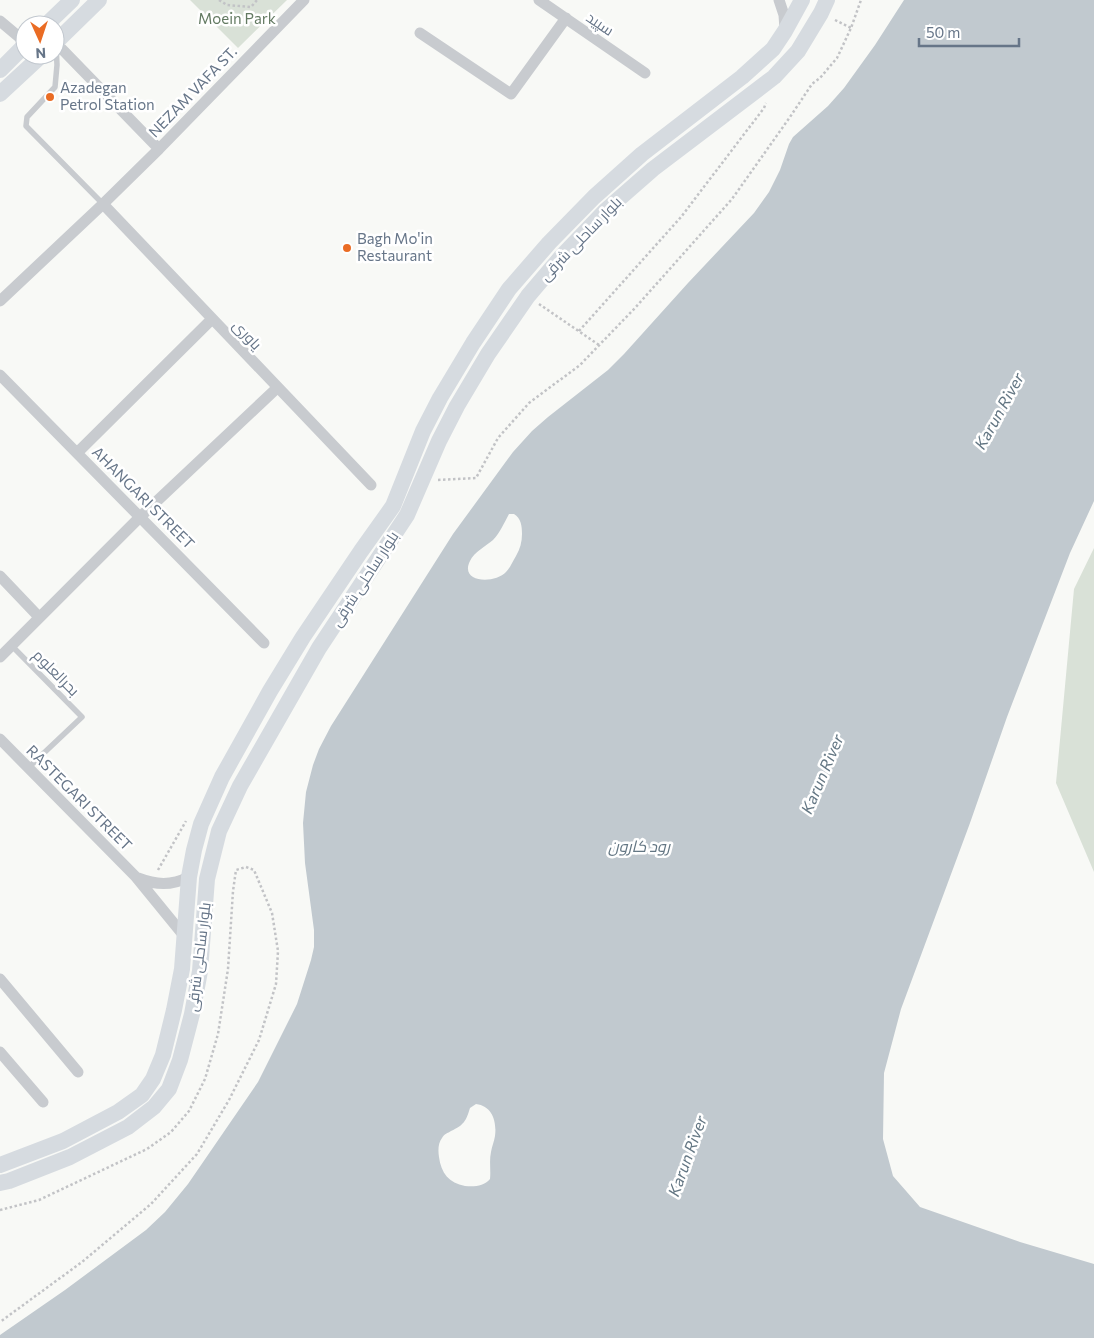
<svg xmlns="http://www.w3.org/2000/svg" width="1094" height="1338" viewBox="0 0 1094 1338" font-family="Commissioner,Cairo,sans-serif">
<style>
.green{fill:#d9e1d7}
.water{fill:#c1c9cf;fill-rule:evenodd}
.lines{fill:none;stroke-linecap:round;stroke-linejoin:round}
.path{stroke:#c2c3c6;stroke-width:2.5;stroke-dasharray:2.5 2.5;stroke-linecap:butt}
.lane{stroke:#c8cbcf;stroke-width:5.5}
.street{stroke:#c8cbcf;stroke-width:11}
.secondary{stroke:#d6dbe0;stroke-width:16}
.poi-dot{fill:#ea6c24;stroke:#fff;stroke-width:2}
.labels{text-anchor:middle;stroke-width:5;stroke-linejoin:round;paint-order:stroke}
.park-label{font-size:15px;fill:#637a62;stroke:#fff}
.street-label{font-size:15px;fill:#667588;stroke:#fff}
.poi-label{font-size:15px;fill:#667588;stroke:#fff;text-anchor:start}
.water-label{font-size:16px;font-style:italic;fill:#637683;stroke:#fff}
</style>
<rect width="100%" height="100%" fill="#f8f9f6"/>
<path class="green" d="M190 0H287L238 48Z
M1094 548V872L1056 783 1074 589Z"/>
<path class="water" d="M904 0H1094V501L1070 553 1007 717 970 823 901 1009 884 1073 883 1139 893 1176 920 1207 1020 1242 1094 1264V1338H0V1335L65 1290 146 1230 165 1212 188 1184 258 1082 297 1004 311 960 314 947V930L305 863 303 823 306 792 313 765 319 749 331 726 453 534 513 452 532 431 548 417 608 370 624 354 688 283 754 213 769 192 780 170 789 144 793 137 828 106 844 88 875 45ZM514 514C521 518 522 526 522 534 522 542 520 549 516 556 513 561 510 568 506 572 495 584 459 583 470 561 474 552 486 546 493 540 500 533 504 523 509 514ZM476 1104C492 1106 497 1121 495 1136 494 1142 492 1146 491 1152 489 1161 491 1170 490 1179 484 1186 475 1187 465 1186 449 1183 441 1173 439 1157 438 1151 438 1143 442 1138 444 1134 448 1133 451 1131 464 1125 466 1121 470 1108Z"/>
<g class="lines">
<path class="path" d="M219 0 227 5 251 7 257 0
M835 20 851 28
M539 304 599 345
M579 331 681 217 764 108 766 103
M438 480 476 478 498 438 529 403 580 365 635 308 732 199 790 117 812 84 820 78 837 58 851 28 861 0
M158 870 186 821
M0 1210 39 1200 147 1149 171 1132 189 1111 205 1079 218 1034 228 969 233 891 236 870 246 867 254 870 272 913 278 951 276 984 259 1040 229 1100 197 1154 151 1204 82 1262 0 1322"/>
<path class="lane" d="M56 44 57 65 55 87 27 117 26 126 103 204
M11 645 82 717 28 768"/>
<path class="street" d="M539 0 645 73
M779 0 784 15 785 30
M0 21 25 42
M420 33 511 94 566 18
M56 43 159 149
M103 204 371 485
M0 301 103 204 159 149 304 0
M0 375 264 643
M77 453 212 319
M0 576 39 617
M0 657 140 517 277 388
M0 739 136 877 185 937
M138 878C156 885 171 886 189 877
M0 979 78 1072
M0 1052 43 1102"/>
<path class="secondary" d="M46 25 72 0
M55 43 99 0
M0 70 25 45
M0 94 42 55
M0 1165 63 1141 118 1112 142 1095 153 1079 163 1055 174 1010 182 969 189 877 194 850 201 824 222 777 270 691 303 637 361 551 393 506 423 431 440 398 473 343 509 289 549 243 594 197 642 154 742 77 773 49 785 31 802 0
M0 1183 9 1181 70 1157 128 1127 154 1107 169 1089 180 1060 192 1014 200 971 207 879 219 831 240 786 319 648 407 515 439 441 457 406 488 354 528 296 561 257 605 211 653 169 774 77 798 51 821 13 827 0"/>
</g>
<g class="poi-dot">
<circle cx="50" cy="97" r="5"/>
<circle cx="347" cy="248" r="5"/>
</g>
<g class="labels">
<g class="park-label">
<text x="237" y="24">Moein Park</text>
</g>
<g class="street-label">
<text transform="translate(600 24) rotate(34)" y="5">سپید</text>
<text transform="translate(193 92) rotate(-46)" y="5">NEZAM VAFA ST.</text>
<text transform="translate(581 239) rotate(-46)" y="5">بلوار ساحلی شرقی</text>
<text transform="translate(247 335) rotate(47)" y="5">یاوری</text>
<text transform="translate(143 498) rotate(45)" y="5">AHANGARI STREET</text>
<text transform="translate(365 579) rotate(-57)" y="5">بلوار ساحلی شرقی</text>
<text transform="translate(56 673) rotate(45)" y="5">بحرالعلوم</text>
<text transform="translate(79 798) rotate(45)" y="5">RASTEGARI STREET</text>
<text transform="translate(199 957) rotate(-83)" y="5">بلوار ساحلی شرقی</text>
</g>
<g class="poi-label">
<text x="60" y="93">Azadegan<tspan x="60" dy="17">Petrol Station</tspan></text>
<text x="357" y="244">Bagh Mo'in<tspan x="357" dy="17">Restaurant</tspan></text>
</g>
<g class="water-label">
<text transform="translate(999 411) rotate(-61)" y="6">Karun River</text>
<text transform="translate(822 774) rotate(-67)" y="6">Karun River</text>
<text x="639" y="852">رود کارون</text>
<text transform="translate(687 1156) rotate(-70)" y="6">Karun River</text>
</g>
</g>
<g transform="translate(40 40) rotate(177)"><circle r="24" fill="#ffffff" stroke="#c2c8cf"/>
<path d="M0-4L9 19L0 12L-9 19Z" fill="#ea6c24"/>
<text y="-8" font-size="14" font-weight="bold" text-anchor="middle" fill="#667588">N</text>
</g>
<path d="M919 38v8h100v-8" fill="none" stroke="#667588" stroke-width="2.5"/>
<text x="926" y="38" font-size="15" fill="#667588" stroke="#ffffff" stroke-width="4" paint-order="stroke">50 m</text>
</svg>
